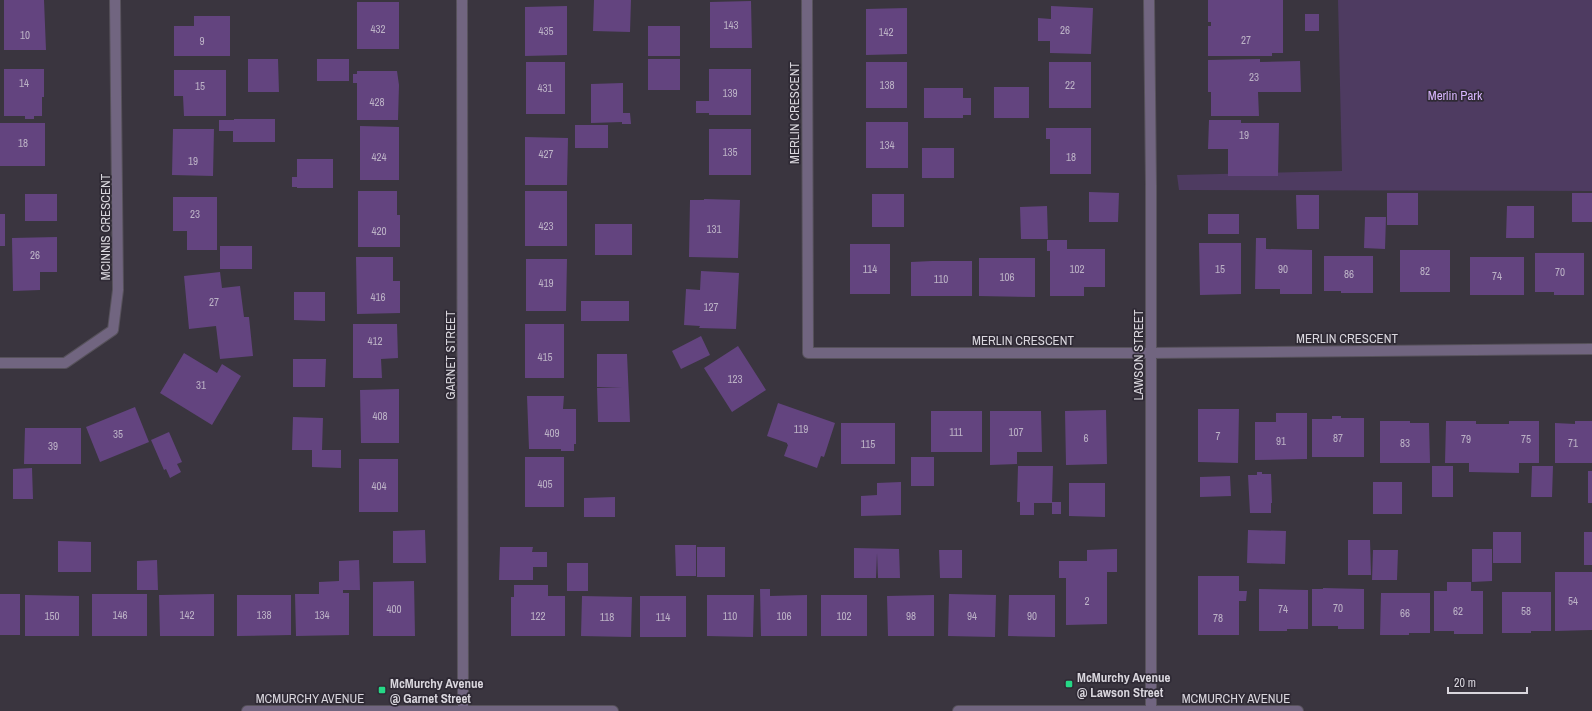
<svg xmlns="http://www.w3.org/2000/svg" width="1592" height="711" viewBox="0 0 1592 711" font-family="'Archivo Narrow',sans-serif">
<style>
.green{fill:#4e3b61}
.building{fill:#63447f}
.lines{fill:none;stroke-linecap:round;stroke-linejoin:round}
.minor-casing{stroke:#57525b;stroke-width:12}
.minor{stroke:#716580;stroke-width:10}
.poi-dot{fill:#25d886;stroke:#2f2a35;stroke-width:1.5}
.labels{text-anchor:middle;stroke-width:3.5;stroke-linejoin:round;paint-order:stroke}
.number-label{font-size:11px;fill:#bcb2c6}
.park-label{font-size:13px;fill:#d6b4fb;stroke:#2f2a35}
.street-label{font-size:13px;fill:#d9d6dd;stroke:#2f2a35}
.poi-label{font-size:13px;font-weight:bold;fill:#d9d6dd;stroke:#2f2a35;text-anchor:start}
</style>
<rect width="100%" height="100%" fill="#3a353f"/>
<path class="green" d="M1338 0H1592V191L1179 190 1177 175 1342 171Z"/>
<path class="building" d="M4 0H44L46 50H4Z
M594 0H631L630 32 593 31Z
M1208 0H1283V53H1272V56H1208V26H1211V22H1208Z
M751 1 752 48H710V2Z
M357 2H399V49H357Z
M567 6V55L525 56V7Z
M1051 6 1093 8 1091 54 1050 53V41H1038V18L1051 19Z
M907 8V54L866 55V9Z
M1305 14H1319V31H1305Z
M194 16H230V56H174V26H194Z
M648 26H680V56H648Z
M248 59H278L279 92H248Z
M317 59H349V81H317Z
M648 59H680V90H648Z
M1260 59V62L1300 61 1301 92H1258L1259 116H1211V92H1208V60Z
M526 62H565V114H526Z
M866 62H907V108H866Z
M1049 62H1091V108H1049Z
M4 69H44V97H42V116H34V119H25V116H4Z
M709 69H751V115H709V113H696V101H709Z
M174 70H226V116H184L183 96H174Z
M357 71H397L399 85 398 120H357V83H353V74H357Z
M623 83V113H630L631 124H622V122L591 123V84Z
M994 87H1029V118H994Z
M924 88H963V98H971V115H963V118H924Z
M234 119H275V142H233V131H219V120H234Z
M1209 120H1241V123H1279L1278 176H1228V149H1208Z
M866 122H908V168H866Z
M0 123H45V166H0Z
M575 125H608V148H575Z
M360 126 399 127V180H360Z
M1046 128H1091V174H1050V139H1046Z
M173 129H214L213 176 172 175Z
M709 129H751V175H709Z
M525 137 568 138 567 185H525Z
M922 148H954V178H922Z
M297 159H333V188H297V187H292V177H297Z
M358 191H397V215H400V247H358Z
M525 191H567V246H525Z
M1089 192 1119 193 1118 222H1089Z
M1387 193H1418V225H1387Z
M1572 193H1592V222H1572Z
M25 194H57V221H25Z
M872 194H904V227H872Z
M1296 195H1319V229H1297Z
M173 197H217V250H187V231H173Z
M704 199 740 200 738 258 689 257 690 200H704Z
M1047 206 1048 239H1021L1020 207Z
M1507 206H1534V238H1506Z
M0 214H5V246H0Z
M1208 214H1239V234H1208Z
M1365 217H1386L1385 249 1364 248Z
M595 224H632V255H595Z
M57 237V272H40V290L13 291 12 238Z
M1256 238H1266V249L1312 250V294H1280V289H1255Z
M1047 240H1067V249H1105V287H1084V296H1050V251H1047Z
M1199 243H1241V294L1200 295Z
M850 244H890V294H850Z
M220 246H252V269H220Z
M1400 250H1450V292H1400Z
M1535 253H1584V295H1554V292H1535Z
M1324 256H1373V293H1341V291H1324Z
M356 257H393V281H400V313L357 314Z
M1470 257H1524V295H1470Z
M979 258H1035V297L979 296Z
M526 259H567L566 311H526Z
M932 261H972V296H911V262Z
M701 271 739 273 736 329 699 328 700 326 684 325 686 289 700 290Z
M220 272 222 288 240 286 244 317H249L253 356 220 359 216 326 189 329 184 276Z
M294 292H325V321L294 320Z
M581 301H629V321H581Z
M353 324H397L398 358 381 359 382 378H353Z
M525 324H564V378H525Z
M701 336 710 355 681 369 672 351Z
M738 346 766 390 732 412 704 368Z
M184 353 217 373 222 364 241 376 212 425 160 393Z
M597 354H627L630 422H598L597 388 622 387H597Z
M293 359H326L325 387H293Z
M399 389V443H361L360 390Z
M527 396H564L563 409H576V444H574V451H561V449H529Z
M778 403 835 423 824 457 821 456 817 468 784 456 788 445 787 444V443L767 436Z
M135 407 149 442 100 462 86 427Z
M1198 409H1239L1238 463 1198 462Z
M1106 410 1107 464 1066 465 1065 411Z
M931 411H982V452H931Z
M990 411H1041L1042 452H1017V464L990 465Z
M1276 413H1307V459L1255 460V422H1276Z
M1332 416H1341V418H1364V457H1312V419H1332Z
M293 417 323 418 322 450H341V468L312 467V450H292Z
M1380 421H1410V423H1429L1430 463H1380Z
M1446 421H1476V424H1509V421H1539V463H1519V473L1469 472V463H1445Z
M1575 421H1592V463H1555V423L1575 424Z
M841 423H895V464H841Z
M25 428H81V464H24Z
M169 432 182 462 177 464 181 472 170 478 166 469 164 470 151 440Z
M525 457H564V507H525Z
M911 457H934V486H911Z
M359 459H398V512H359Z
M1018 466H1053L1052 503H1034V515H1020V502H1017Z
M1432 466H1453V497H1432Z
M1532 466H1553L1552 497H1531Z
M32 468 33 499H13V469Z
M1588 471H1592V503H1588Z
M1257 472H1262V474H1271L1272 503H1271V513H1250L1248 475H1257Z
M1230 476 1231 496 1200 497V477Z
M901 482V515L861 516V496L877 495V483Z
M1373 482H1402V514H1373Z
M1069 483H1105V517L1069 516Z
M615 497V517H584V498Z
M1052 502H1061V514H1052Z
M425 530 426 563H393V531Z
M1248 530 1286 531 1285 564 1247 563Z
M1493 532H1521V563H1493Z
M1584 532H1592V565H1584Z
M1348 540H1370L1371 575H1348Z
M58 541 91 542V572H58Z
M675 545H696V576H676Z
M500 547H533L532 552H547V567H533V580H499Z
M697 547H725V577H697Z
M854 548 899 549 900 578H878L877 553 876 578H854Z
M1117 549V572H1107V624L1066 625V578H1059V561H1087V550Z
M1472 549H1492V581L1472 582Z
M939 550H962V578H940Z
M1373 550H1398L1397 580H1372Z
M157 560 158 590H137V561Z
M359 560 360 590H343V593H349V635L296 636 295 594H319V582L339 581V561Z
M567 563H588V591H567Z
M1555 572H1592V630L1555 631Z
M1198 576H1239V591H1247L1246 601H1239V635H1198Z
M414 581 415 636H373V582Z
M1447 582H1471V591H1483V634H1454V631H1434V591H1447Z
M514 585H548V596H565V636H511V597H514Z
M1323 588 1364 589V629H1338V626H1312V589H1323Z
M760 589H770V596L807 595V636H761Z
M1259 589 1308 590V629H1287V631H1259Z
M1502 592H1551V631H1531V633H1502Z
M1381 593H1430V633H1409V635H1380Z
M0 594H20V635H0Z
M92 594H147V636H92Z
M214 594V636H160L159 595Z
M949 594 996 595 995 637 948 636Z
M25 595 79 596V636H25Z
M237 595H291V635L237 636Z
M707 595H754L753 637 707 636Z
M821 595H867V636H821Z
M934 595V636H888L887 596Z
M1009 595H1055V637L1008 636Z
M582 596 632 597 631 637 581 636Z
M640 596H686V637H640Z"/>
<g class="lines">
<g class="minor-casing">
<path id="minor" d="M462 0 463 710
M807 0 808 353H1151L1592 349
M1149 0 1151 185V711
M0 363H65L113 330 118 290 115 0
M247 711H613
M958 711H1298"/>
</g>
<use href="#minor" class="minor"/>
</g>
<g class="poi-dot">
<rect x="1065" y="680" width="8" height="8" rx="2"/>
<rect x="378" y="686" width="8" height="8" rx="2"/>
</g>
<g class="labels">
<g class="number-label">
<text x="731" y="29">143</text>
<text x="378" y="33">432</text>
<text x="1065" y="34">26</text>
<text x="546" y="35">435</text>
<text x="886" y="36">142</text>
<text x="25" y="39">10</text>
<text x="1246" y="44">27</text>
<text x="202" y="45">9</text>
<text x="1254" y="81">23</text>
<text x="24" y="87">14</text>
<text x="887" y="89">138</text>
<text x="1070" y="89">22</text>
<text x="200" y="90">15</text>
<text x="545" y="92">431</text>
<text x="730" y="97">139</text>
<text x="377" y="106">428</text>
<text x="1244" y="139">19</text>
<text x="23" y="147">18</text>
<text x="887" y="149">134</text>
<text x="730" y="156">135</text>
<text x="546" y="158">427</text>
<text x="379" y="161">424</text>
<text x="1071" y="161">18</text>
<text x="193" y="165">19</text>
<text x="195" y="218">23</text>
<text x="546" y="230">423</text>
<text x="714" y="233">131</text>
<text x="379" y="235">420</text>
<text x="35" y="259">26</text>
<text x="870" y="273">114</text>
<text x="1077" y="273">102</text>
<text x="1220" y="273">15</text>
<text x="1283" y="273">90</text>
<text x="1425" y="275">82</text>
<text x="1560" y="276">70</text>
<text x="1349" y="278">86</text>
<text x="1497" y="280">74</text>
<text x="1007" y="281">106</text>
<text x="941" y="283">110</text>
<text x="546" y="287">419</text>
<text x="378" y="301">416</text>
<text x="214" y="306">27</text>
<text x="711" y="311">127</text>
<text x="375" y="345">412</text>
<text x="545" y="361">415</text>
<text x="735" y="383">123</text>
<text x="201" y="389">31</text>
<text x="380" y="420">408</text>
<text x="801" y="433">119</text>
<text x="956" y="436">111</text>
<text x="1016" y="436">107</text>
<text x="552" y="437">409</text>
<text x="118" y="438">35</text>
<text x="1218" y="440">7</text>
<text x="1086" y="442">6</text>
<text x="1338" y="442">87</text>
<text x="1466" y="443">79</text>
<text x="1526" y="443">75</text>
<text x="1281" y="445">91</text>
<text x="1405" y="447">83</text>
<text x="1573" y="447">71</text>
<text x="868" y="448">115</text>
<text x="53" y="450">39</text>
<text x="545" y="488">405</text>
<text x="379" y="490">404</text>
<text x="1087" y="605">2</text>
<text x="1573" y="605">54</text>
<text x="1338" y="612">70</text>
<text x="394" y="613">400</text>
<text x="1283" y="613">74</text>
<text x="1458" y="615">62</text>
<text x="1526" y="615">58</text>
<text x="1405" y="617">66</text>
<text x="120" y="619">146</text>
<text x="187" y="619">142</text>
<text x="264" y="619">138</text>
<text x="322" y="619">134</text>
<text x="52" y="620">150</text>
<text x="538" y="620">122</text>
<text x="730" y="620">110</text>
<text x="784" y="620">106</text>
<text x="844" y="620">102</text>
<text x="911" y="620">98</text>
<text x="972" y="620">94</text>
<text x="1032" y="620">90</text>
<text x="607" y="621">118</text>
<text x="663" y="621">114</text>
<text x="1218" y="622">78</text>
</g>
<g class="park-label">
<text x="1455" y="100">Merlin Park</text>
</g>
<g class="street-label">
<text transform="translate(794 113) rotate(-90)" y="5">MERLIN CRESCENT</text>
<text transform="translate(105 227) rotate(-90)" y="5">MCINNIS CRESCENT</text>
<text x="1347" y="343">MERLIN CRESCENT</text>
<text x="1023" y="345">MERLIN CRESCENT</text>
<text transform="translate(450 355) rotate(-90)" y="5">GARNET STREET</text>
<text transform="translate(1138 355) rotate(-90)" y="5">LAWSON STREET</text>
<text x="310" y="703">MCMURCHY AVENUE</text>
<text x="1236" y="703">MCMURCHY AVENUE</text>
</g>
<g class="poi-label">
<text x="1077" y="682">McMurchy Avenue<tspan x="1077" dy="15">@ Lawson Street</tspan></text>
<text x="390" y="688">McMurchy Avenue<tspan x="390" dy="15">@ Garnet Street</tspan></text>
</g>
</g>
<path d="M1448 687v6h79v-6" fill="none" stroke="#d9d6dd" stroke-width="2"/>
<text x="1454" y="687" font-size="12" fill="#d9d6dd" stroke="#2f2a35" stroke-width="3" paint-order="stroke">20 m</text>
</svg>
